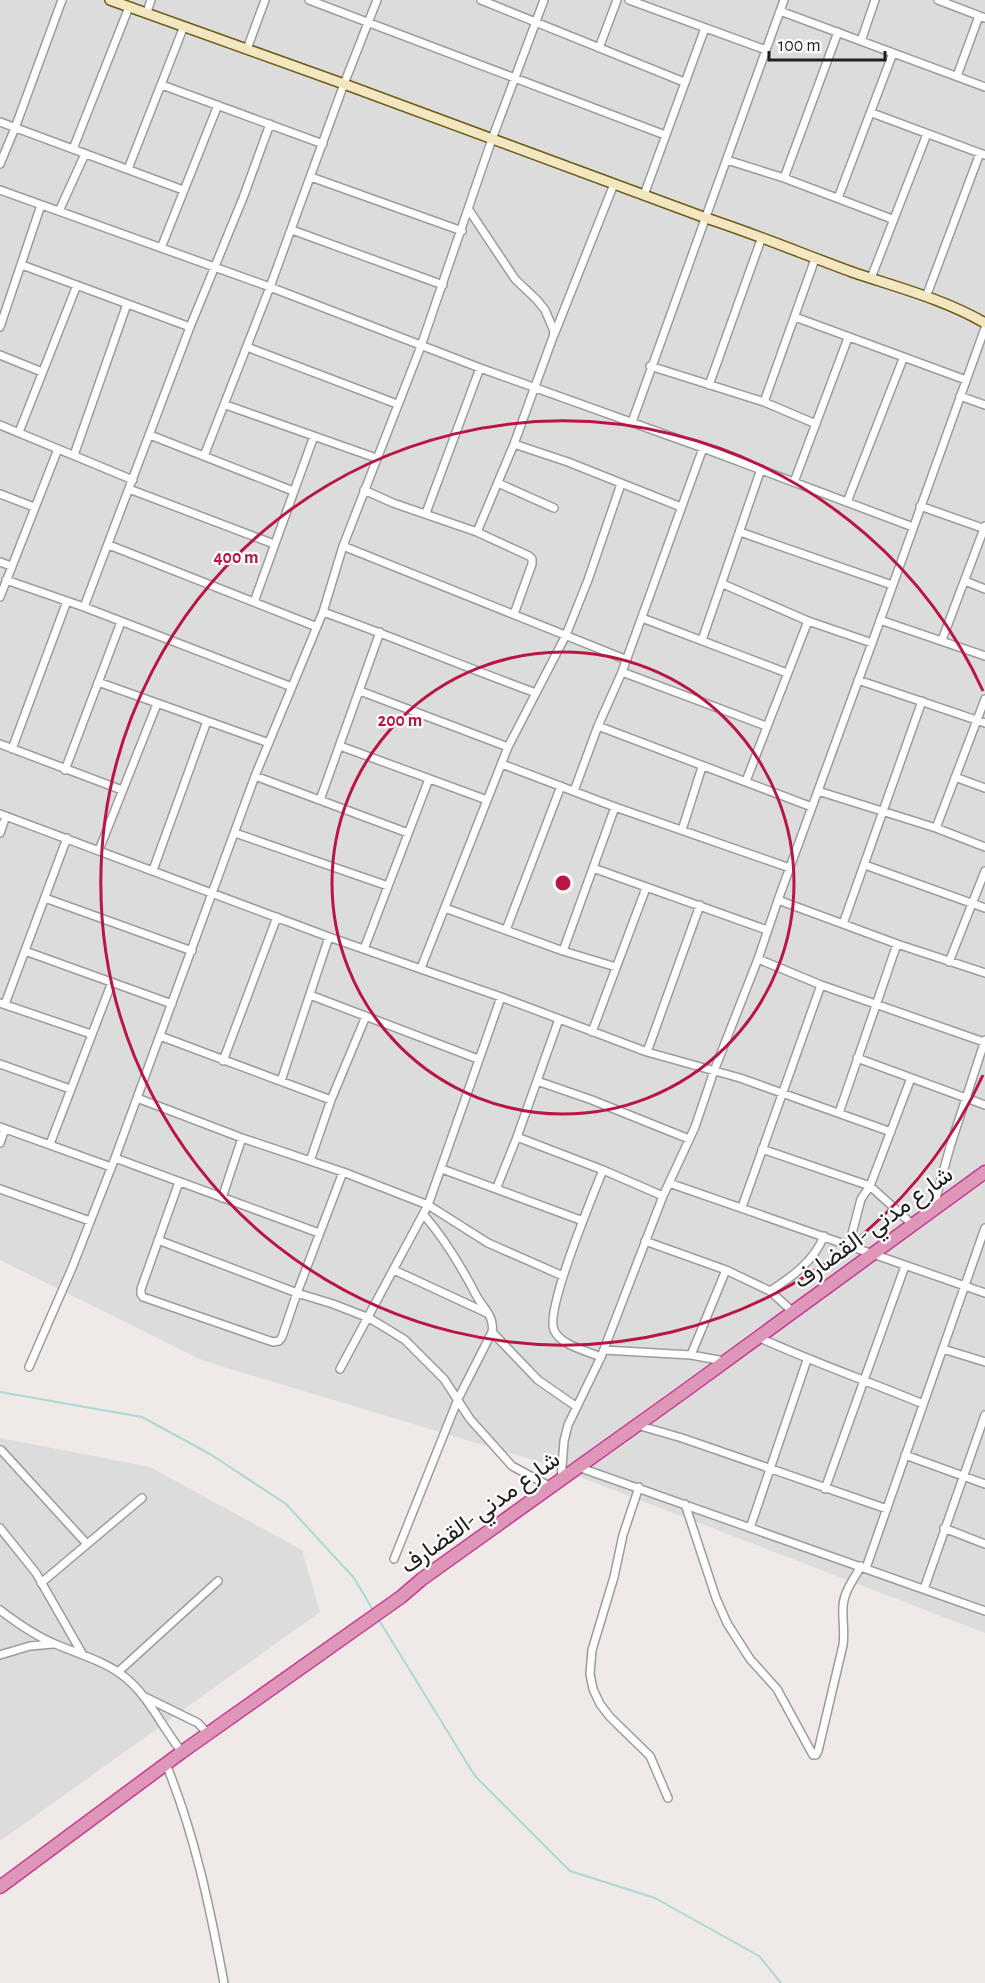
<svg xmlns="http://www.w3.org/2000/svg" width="985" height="1983" viewBox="0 0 985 1983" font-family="'Alegreya Sans',Vazirmatn,sans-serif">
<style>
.residential{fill:#dddcdd}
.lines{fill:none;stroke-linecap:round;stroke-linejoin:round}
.stream{stroke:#acd8d5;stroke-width:2}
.street-casing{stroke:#9c9c9c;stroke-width:10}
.secondary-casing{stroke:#6c5c11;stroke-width:12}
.highway-casing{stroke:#c83992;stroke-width:15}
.street{stroke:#fff;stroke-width:7}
.secondary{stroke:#f3e7c1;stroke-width:9}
.highway{stroke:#de97b8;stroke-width:12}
.ring{fill:none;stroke:#b91644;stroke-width:3}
.labels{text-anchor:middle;stroke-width:4.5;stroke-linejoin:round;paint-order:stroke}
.street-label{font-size:24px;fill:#1f1f1f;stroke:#fff}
.centre{fill:#b91644;stroke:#fff;stroke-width:3}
.ring-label{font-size:18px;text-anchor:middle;font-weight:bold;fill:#b91644;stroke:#fff;stroke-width:4.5;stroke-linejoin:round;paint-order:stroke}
</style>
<rect width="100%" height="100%" fill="#efeae7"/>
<path class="residential" d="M0 0H985V1633L546 1464 204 1361 0 1260Z
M0 1438 150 1467 302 1550 320 1612 0 1841Z"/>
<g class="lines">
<path class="stream" d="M0 1392 142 1417 210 1454 286 1504 354 1578 373 1610
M377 1617 475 1776 570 1871 655 1898 759 1956 781 1983"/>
<g class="street-casing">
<path id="street" d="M309 0 665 135
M481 0 684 82
M629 0 766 50
M938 0 985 18
M780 11 985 87
M147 12 151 0
M861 41 875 0
M599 48 617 0
M247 49 265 0
M957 76 979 16
M162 85 323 144
M872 113 985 155
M0 122 183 190
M73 149 129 7
M727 160 784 178 892 219
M0 164 15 128 62 0
M128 169 184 26
M311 177 462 231
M784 178 838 32
M0 190 270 287 480 368 703 448 913 527
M644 195 705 28
M838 198 893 53
M469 210 515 279 537 300 545 310 554 331 553 337 514 444 477 532
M59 211 85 154
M292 230 443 285
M161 248 218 105
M22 265 190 327
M871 278 927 134
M926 297 980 153
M795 317 966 380
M0 327 41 205
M554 335 614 184
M247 347 397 404
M0 355 42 372
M650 366 764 402 816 424
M709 385 762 237
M960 396 985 405
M764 402 815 259
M226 405 376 458
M632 422 784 0
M0 425 133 480
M19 432 77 285
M150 435 293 491
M514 444 568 462 681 507
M74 455 127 304
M204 456 270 287 344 84 377 0
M794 482 848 338
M498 483 554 508
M129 489 274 544
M364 490 393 503 477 532 529 556 532 559V564L514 614
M0 494 34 507
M847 502 903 359
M920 506 985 529
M426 513 480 368
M740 532 892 585
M109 545 317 627
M343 546 627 660
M0 562 11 566
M6 580 84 607 292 687
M965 581 985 589
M723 584 808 621 872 643
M0 597 58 449
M254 602 314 436
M84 607 190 327 243 198 270 124
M323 612C394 637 464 667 536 693
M642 618 787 673
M880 620 985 656
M702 640 761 469
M942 640 985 526
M622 672 766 726
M858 680 985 723
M98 682 269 743
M360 691 508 747
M598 726 812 807
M0 744 122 790
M340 746 487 800
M12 749 67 601
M502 764 615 807 790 868
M65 770 121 622
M255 776 408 833
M955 777 985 788
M746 781 808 621
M574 791 598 726 622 672 703 448
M818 791 936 828 985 847
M320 800 380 632
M0 814 329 937 501 997 647 1052 740 1078 891 1132
M936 828 985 699
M682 830 702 767
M0 833 6 816
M235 833 388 886
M99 850 157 704
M865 865 985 908
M593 868 767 930
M153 870 207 721
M45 898 192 951
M778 900 897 944 985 973
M445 908 563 951 616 967
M843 924 922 701
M506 930 561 786
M364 949 429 779
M25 951 172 1004
M563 951 615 807
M758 959 821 985 984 1042
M949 962 985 871
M421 968 508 747 566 635 588 580 621 484
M310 995 478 1059
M0 1003 91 1034
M5 1004 67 838
M592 1032 646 888
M160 1036 331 1100
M647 1052 700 905
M857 1058 985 1105
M223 1061 277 917
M0 1064 70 1089
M281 1081 329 937
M537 1081 592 1100 689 1139
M137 1098 242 1138 343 1172 428 1205 488 1243 563 1276
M839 1113 897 944
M0 1127 111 1167
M517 1137 603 1170 663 1196 695 1127 714 1071 758 959 778 900 872 643 985 328
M0 1143 5 1129
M50 1144 112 982
M762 1149 870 1186 913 1225
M115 1158 319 1233
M310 1161 331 1100 366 1016
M442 1169 583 1221
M179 1182 141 1289V1294L143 1297 273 1342 279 1341 282 1337 297 1293 343 1172
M669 1183 985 1293
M497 1187 517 1137 559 1019
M0 1189 90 1221
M222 1198 242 1138
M742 1207 821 985
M933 1209 950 1147 985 1040
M158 1240 297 1293 333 1304 369 1318 389 1330 405 1340 444 1379 470 1419 512 1466 551 1487
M645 1241 726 1270 770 1291 793 1312
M849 1245 861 1199 870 1186 911 1078
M394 1270 487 1313
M770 1291C792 1277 814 1261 824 1236
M492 1332 538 1380 577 1407
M758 1337C812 1362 868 1381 923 1404
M943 1349 985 1362
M604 1350 691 1355 724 1361
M691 1355 726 1270
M601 1357C587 1351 560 1345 554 1330 545 1310 593 1195 603 1170
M29 1367 72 1268 115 1158 255 776 323 612 343 546 421 346 492 139 544 0
M340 1369 428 1205 501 997
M637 1425 682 1438 887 1509
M1 1450 87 1544
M905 1455 985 1484
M578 1467 985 1611
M561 1480 564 1441 568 1425 601 1357 663 1196
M639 1487 623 1535 614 1577 592 1650 590 1674 593 1689 600 1704 610 1717 650 1756 668 1798
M825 1489 905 1266
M685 1504 716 1598 727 1623 750 1659 777 1689 813 1755H816L818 1751 843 1645C845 1631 842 1619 843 1606 844 1591 854 1579 861 1566
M0 1528 36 1573 83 1655
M750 1528 807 1360
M944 1528 985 1544
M394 1559 458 1399 492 1332C495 1317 483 1308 476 1295 461 1266 445 1239 423 1214
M866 1568 985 1228
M41 1583 142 1498
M924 1589 985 1415
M0 1610C17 1623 36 1636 55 1644 79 1654 107 1662 126 1678 150 1698 163 1729 182 1752
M0 1655 30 1646 53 1644
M118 1672 218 1581
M145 1697 198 1723 208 1734
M166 1764C195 1835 210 1908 224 1983"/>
</g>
<g class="secondary-casing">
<path id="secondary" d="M110 0 344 84 706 218C755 234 803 254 852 272 896 287 944 299 985 323"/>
</g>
<g class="highway-casing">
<path id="highway" d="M0 1887 182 1752 401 1597 422 1579 682 1393 985 1172"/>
</g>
<use href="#street" class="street"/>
<use href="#secondary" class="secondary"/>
<use href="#highway" class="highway"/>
</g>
<g class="ring">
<circle cx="563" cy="883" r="231"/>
<path d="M983 1075A462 462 0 1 1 983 691"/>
</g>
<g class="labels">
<g class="street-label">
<text transform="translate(873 1227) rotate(-36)" y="8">شارع مدني -القضارف</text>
<text transform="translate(480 1512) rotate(-36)" y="8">شارع مدني -القضارف</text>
</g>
</g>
<circle cx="563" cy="883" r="9" class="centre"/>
<g class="ring-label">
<text x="236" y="563">400 m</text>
<text x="400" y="726">200 m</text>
</g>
<path d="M769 51v9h116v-9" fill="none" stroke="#1f1f1f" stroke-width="3"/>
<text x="778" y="51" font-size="18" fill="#1f1f1f" stroke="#ffffff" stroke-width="4.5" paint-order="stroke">100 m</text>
</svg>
